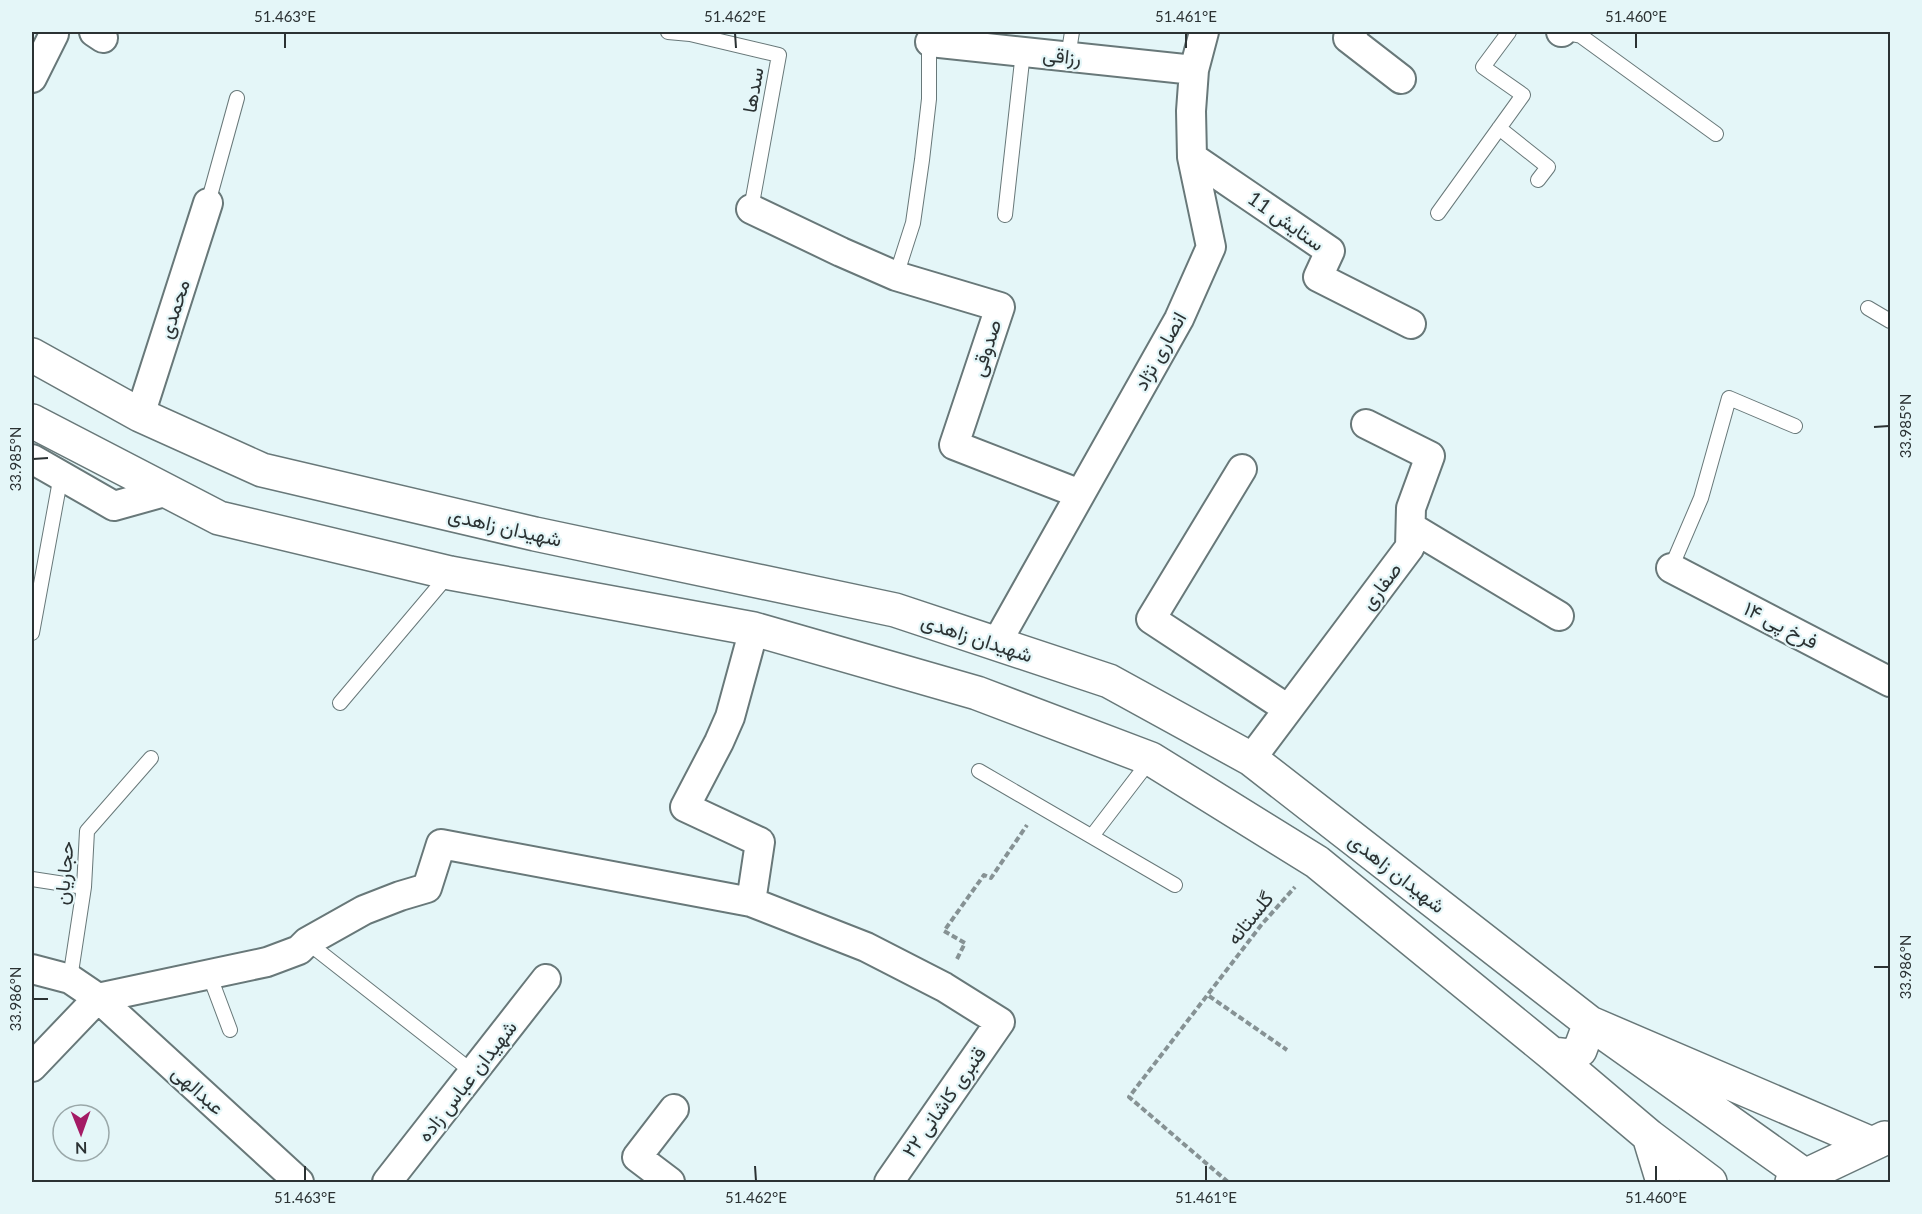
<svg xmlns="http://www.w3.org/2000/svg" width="1922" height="1214" viewBox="0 0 1922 1214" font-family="Lato,Vazirmatn,sans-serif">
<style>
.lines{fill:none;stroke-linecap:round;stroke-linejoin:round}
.service-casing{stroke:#687879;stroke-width:16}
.minor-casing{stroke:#687879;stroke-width:32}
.secondary-casing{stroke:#687879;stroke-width:36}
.path{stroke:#869294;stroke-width:4;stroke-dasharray:6 3;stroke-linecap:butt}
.service{stroke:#fff;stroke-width:14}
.minor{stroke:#fff;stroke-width:28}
.secondary{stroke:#fff;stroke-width:33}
.ticks{fill:none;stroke:#2b3233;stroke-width:2}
.labels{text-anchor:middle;stroke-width:4.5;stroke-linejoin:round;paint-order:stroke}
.street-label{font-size:20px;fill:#2b3233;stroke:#e4f6f8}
.neatline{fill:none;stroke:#2b3233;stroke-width:2}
.ticks-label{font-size:15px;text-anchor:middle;fill:#2b3233}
</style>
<rect width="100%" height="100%" fill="#e4f6f8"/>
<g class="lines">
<g class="service-casing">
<path id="service" d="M668 32 690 34 779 55 751 209
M1562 32 1581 36 1716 134
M1068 57 1072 32
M1499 128 1548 167 1538 180
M208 203 237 98
M1438 213 1523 95 1483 67 1509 32
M1005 215 1023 52
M896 276 913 223 922 160 929 99V39
M1868 308 1890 321
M1671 568 1701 498 1729 398 1795 426
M32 633 61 475
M340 703 449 574
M979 771 1175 885
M1092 836 1151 759
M32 879 84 887
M307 942 474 1073
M209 974 230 1030
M70 979 84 887 87 831 151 758"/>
</g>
<g class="minor-casing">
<path id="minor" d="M94 32 103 38
M1353 32 1348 38 1401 79
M1561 32H1562
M930 42 1194 70
M32 78 54 34
M1192 157 1330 251 1318 277 1411 324
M751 209 841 252 896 276 1000 307 954 445 1080 494
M140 415 208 203
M32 459 114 506 168 491
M1242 469 1151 619 1288 709
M1411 527 1559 616
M1671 568 1890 682
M996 644 1179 319 1211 247 1192 157 1191 111 1194 70 1204 32
M1251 759 1410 547 1411 508 1430 456 1366 424
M751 902 760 842 685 807 719 742 730 717 754 629
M32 969 70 979 98 998 299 1182
M98 998 267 962 299 950 307 942 364 910 400 896 427 888 441 844 751 902 866 947 944 987 1000 1022 889 1182
M32 1067 98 998
M387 1182 546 979
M670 1182 637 1157 674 1109"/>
</g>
<g class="secondary-casing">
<path id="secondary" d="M32 355 140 415 262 470 535 534 895 610 1109 681 1251 759 1590 1023 1804 1175 1810 1182
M32 421 219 518 450 573 754 629 977 693 1151 759 1317 862 1552 1054 1649 1136 1710 1182
M1552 1054 1569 1056 1580 1050 1590 1023 1872 1144
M1649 1136 1663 1182
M1792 1182 1885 1138"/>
</g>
<path class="path" d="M957 959 965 943 944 931 984 875 991 878 1027 825
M1209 996 1287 1050
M1228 1182 1129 1097 1262 924 1295 887"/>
<use href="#service" class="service"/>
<use href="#minor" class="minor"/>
<use href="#secondary" class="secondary"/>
</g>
<path class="ticks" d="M285 33V48M735 33 736 48M1186 33V48M1636 33V48M1874 427 1889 426M33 459 48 458M1874 967H1889M33 999H48M305 1166V1181M755 1166 756 1181M1206 1166V1181M1656 1166V1181"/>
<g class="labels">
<g class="street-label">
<text transform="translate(1062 56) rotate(6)" y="7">رزاقی</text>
<text transform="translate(753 90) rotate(-80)" y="7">سدها</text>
<text transform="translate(1286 221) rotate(35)" y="7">ستایش 11</text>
<text transform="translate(174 309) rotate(-72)" y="7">محمدی</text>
<text transform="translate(986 348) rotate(-72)" y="7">صدوقی</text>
<text transform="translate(1160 351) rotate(-61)" y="7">انصاری نژاد</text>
<text transform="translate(505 527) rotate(13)" y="7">شهیدان زاهدی</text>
<text transform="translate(1381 586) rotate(-53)" y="7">صفاری</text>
<text transform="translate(1781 625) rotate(27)" y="7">فرخ پی ۱۴</text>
<text transform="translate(977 638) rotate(18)" y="7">شهیدان زاهدی</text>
<text transform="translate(64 873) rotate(-85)" y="7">حجاریان</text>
<text transform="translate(1397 873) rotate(38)" y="7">شهیدان زاهدی</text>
<text transform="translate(1250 918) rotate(-51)" y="7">گلستانه</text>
<text transform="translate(467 1081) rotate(-52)" y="7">شهیدان عباس زاده</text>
<text transform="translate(198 1090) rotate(42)" y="7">عبدالهی</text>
<text transform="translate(944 1102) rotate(-55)" y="7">قنبری کاشانی ۲۲</text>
</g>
</g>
<rect width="1922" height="1214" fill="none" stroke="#e4f6f8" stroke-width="66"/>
<g transform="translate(81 1133) rotate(179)"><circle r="28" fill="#e4f6f8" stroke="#9aa8a9" stroke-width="1.5"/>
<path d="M0-4.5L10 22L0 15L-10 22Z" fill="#a41b65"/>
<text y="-9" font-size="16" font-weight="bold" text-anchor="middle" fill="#2b3233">N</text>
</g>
<rect x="33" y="33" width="1856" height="1148" class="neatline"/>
<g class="ticks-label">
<text x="285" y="22">51.463°E</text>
<text x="735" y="22">51.462°E</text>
<text x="1186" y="22">51.461°E</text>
<text x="1636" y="22">51.460°E</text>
<text transform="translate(1906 426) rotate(-90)" y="5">33.985°N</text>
<text transform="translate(16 459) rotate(-90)" y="5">33.985°N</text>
<text transform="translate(1906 967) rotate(-90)" y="5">33.986°N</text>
<text transform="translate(16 999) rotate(-90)" y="5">33.986°N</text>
<text x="305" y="1203">51.463°E</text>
<text x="756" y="1203">51.462°E</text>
<text x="1206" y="1203">51.461°E</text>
<text x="1656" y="1203">51.460°E</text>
</g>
</svg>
